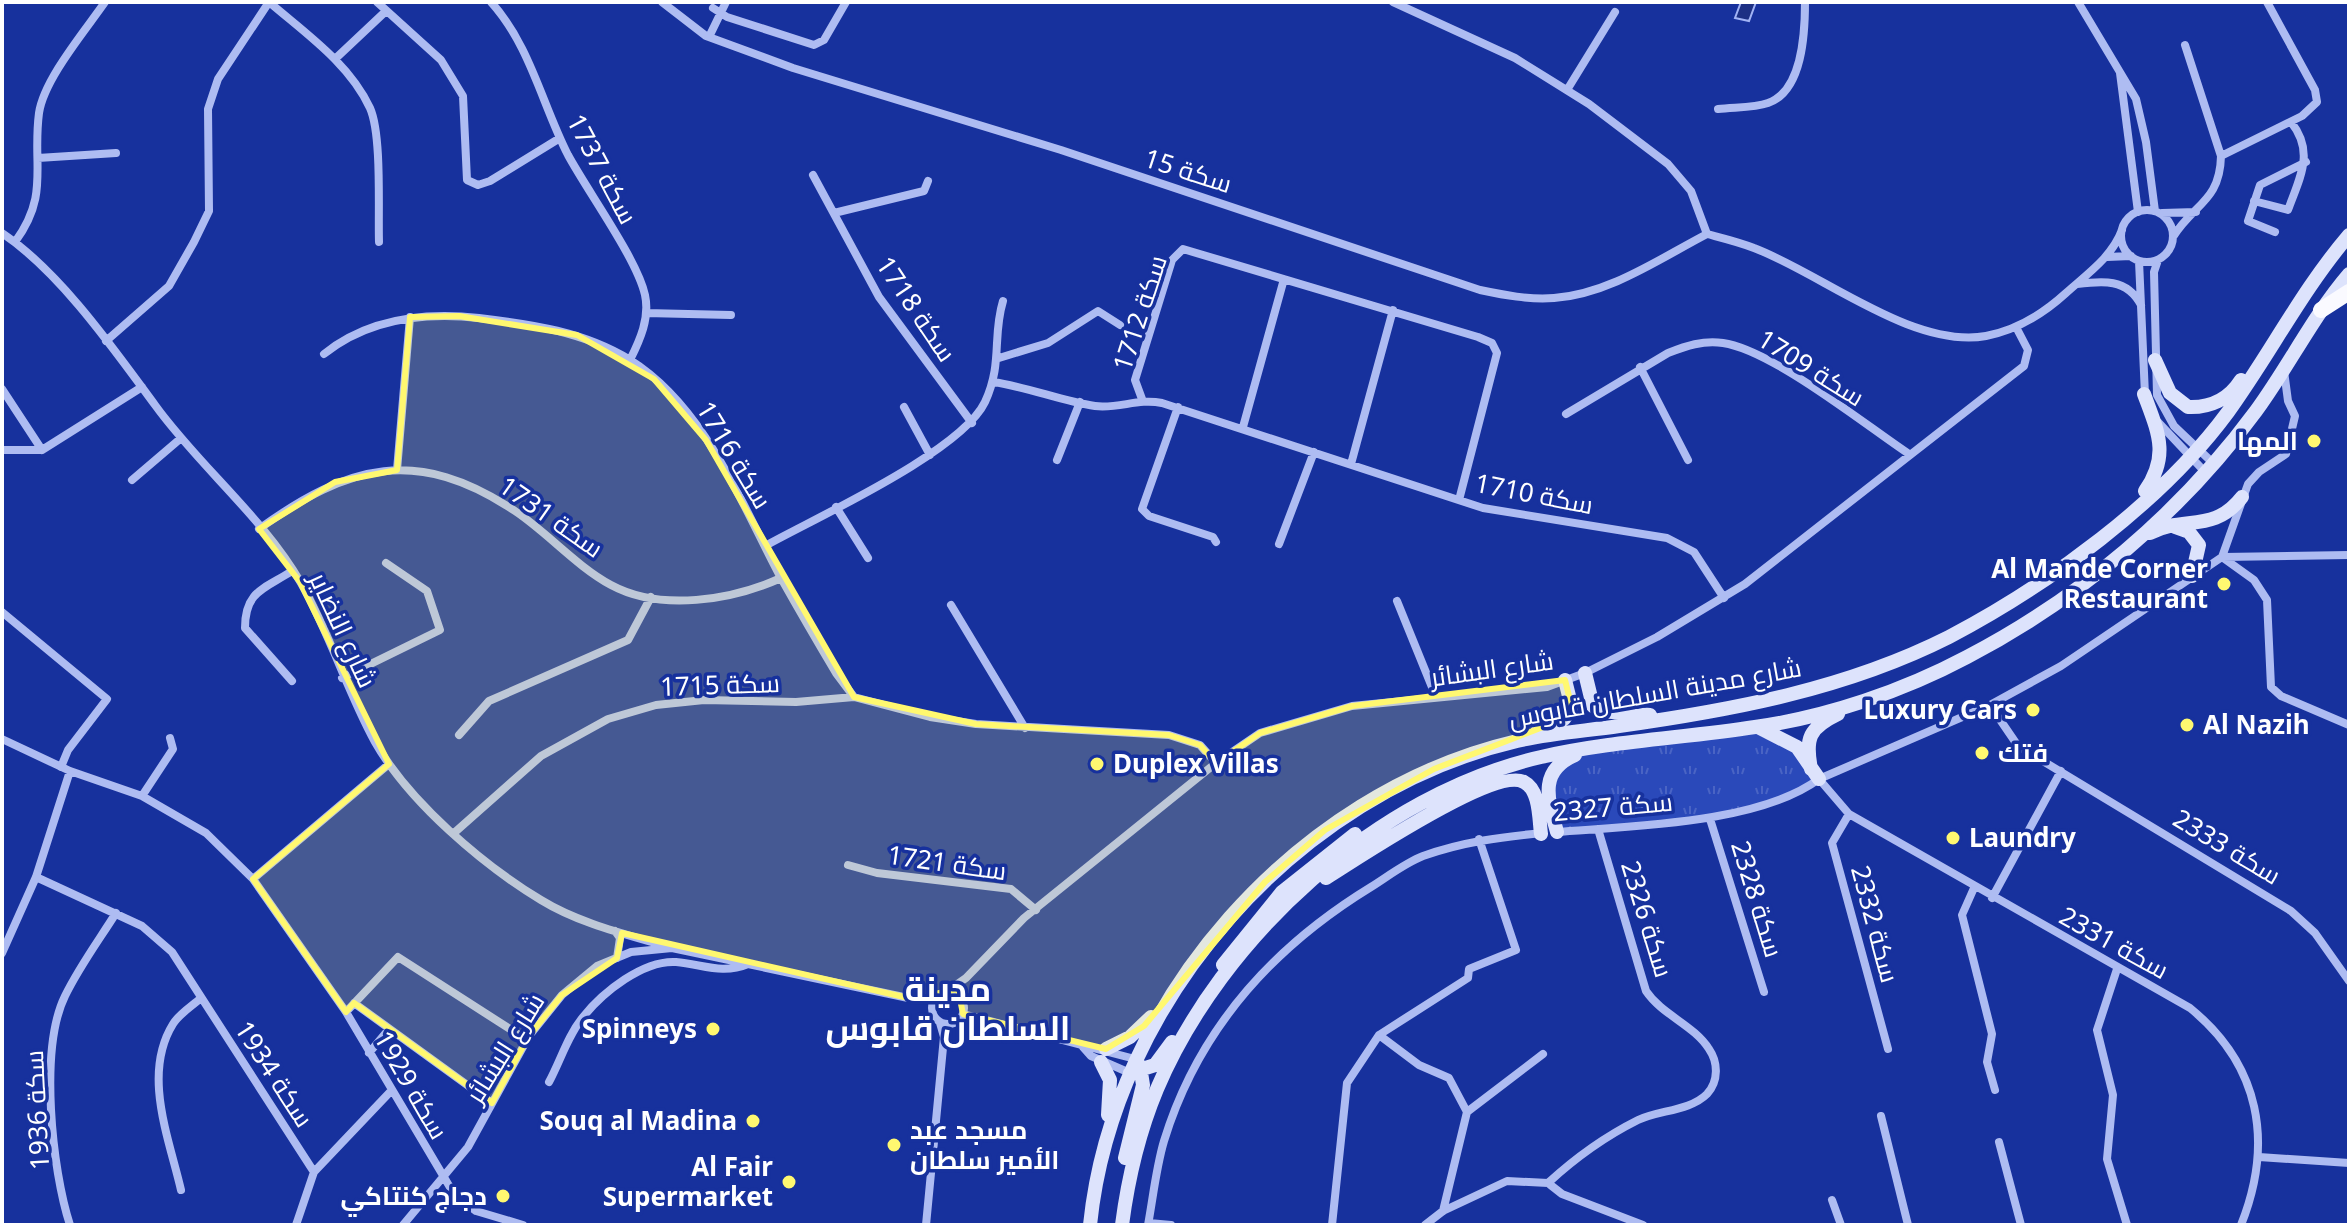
<svg xmlns="http://www.w3.org/2000/svg" width="2351" height="1227" viewBox="0 0 2351 1227" font-family="'Noto Sans',Cairo,sans-serif">
<style>
.grass{fill:url(#grass-tufts)}
.water{fill:url(#water-ripples);stroke:#a1b3f5;stroke-width:2}
.lines{fill:none;stroke-linecap:round;stroke-linejoin:round}
.minor{stroke:#aebcf2;stroke-width:8}
.secondary{stroke:#dde3fc;stroke-width:14}
.primary{stroke:#fafaff;stroke-width:16}
.marked{fill:#fff870;fill-opacity:0.2;stroke:#fff870;stroke-width:6;stroke-linejoin:round}
.poi-dot{fill:#fff870;stroke:#17319d;stroke-width:3}
.labels{text-anchor:middle;stroke-width:7;stroke-linejoin:round;paint-order:stroke}
.street-label{font-size:26px;fill:#fff;stroke:#17319d}
.poi-label{font-size:26px;font-weight:bold;fill:#fff;stroke:#17319d;text-anchor:end}
.district-label{font-size:34px;font-weight:bold;fill:#fff;stroke:#17319d}
</style>
<defs>
<pattern id="grass-tufts" width="24" height="20" patternUnits="userSpaceOnUse" patternTransform="scale(2)"><rect width="24" height="20" fill="#2a49ba"/><path d="M3 7l-1-3M5 7V3M7 7l1-3M15 17l-1-3M17 17v-4M19 17l1-3" fill="none" stroke="#4a64c4"/></pattern>
<pattern id="water-ripples" width="26" height="14" patternUnits="userSpaceOnUse" patternTransform="scale(2)"><rect width="26" height="14" fill="#1d3084"/><path d="M2 4q2-2 4 0t4 0M15 11q2-2 4 0t4 0" fill="none" stroke="#3f4f96"/></pattern>
</defs>
<rect width="100%" height="100%" fill="#17319d"/>
<path class="grass" d="M1758 729 1787 742 1818 779C1757 823 1632 825 1558 831L1552 774 1576 756Z"/>
<path class="water" d="M1741 2H1756L1749 21 1735 18Z"/>
<g class="lines">
<path class="minor" d="M269 2C305 33 349 63 370 108 382 135 378 210 379 242
M377 2 441 60 463 96 467 180 478 185 490 181 560 138
M491 2C530 45 542 104 568 155 588 192 637 259 645 295 650 318 640 340 630 360
M662 2 706 36 793 68 1061 150 1480 290C1504 295 1529 300 1554 298 1609 294 1659 259 1707 234
M1393 2 1515 58 1589 104 1668 164 1691 191 1707 234
M2078 2 2136 99 2146 142 2155 211
M713 8 727 17 814 45 824 40 846 2
M709 37 726 2
M335 59 386 11
M2120 73 2138 212
M1567 90 1615 12
M1718 109C1734 107 1754 108 1768 103 1803 91 1805 32 1805 2
M2221 156 2302 116 2317 102 2315 90 2267 2
M38 158 116 153
M813 175 879 297 972 423
M2254 201 2288 210C2300 177 2315 152 2291 122
M2121 236a26 26 0 1 1 52 0a26 26 0 1 1-52 0Z
M834 213 924 191 928 181
M2162 213 2196 212
M2275 232 2248 221 2260 185 2306 162
M2 233C60 272 113 348 155 405 199 466 263 517 301 583 330 634 347 691 375 742 409 802 483 865 541 900 580 924 629 935 672 948
M1707 234C1722 238 1739 242 1754 248 1821 273 1912 349 1986 336 2017 330 2043 314 2066 293 2087 274 2112 257 2122 230
M2173 237C2193 204 2220 202 2221 156L2185 45
M15 242C50 194 32 166 39 113 44 79 85 31 105 2
M2107 257 2131 256
M2158 260 2154 272 2157 395 2174 426 2214 464
M2139 261 2145 395
M2077 284C2102 281 2127 278 2141 305
M646 313 731 315
M106 341 169 286 194 242 209 211 208 109 218 79 269 2
M324 354C369 318 424 312 479 318 531 324 585 332 630 360 705 407 741 503 781 578 799 610 817 641 836 673L854 697
M999 358 1048 343 1098 311 1120 325
M1640 367 1688 460
M993 382C1028 387 1061 401 1095 406 1119 409 1138 398 1162 403L1483 508 1667 538 1694 552 1724 598
M2 389 42 450
M1142 399 1135 380 1172 260 1183 249 1478 337 1492 343 1497 353 1459 500
M904 407 930 455
M1178 407 1142 509 1149 516 1213 537 1216 542
M1566 414 1668 353C1686 346 1703 340 1723 343 1772 350 1864 424 1909 454
M2158 422 2205 472
M1243 427 1284 279
M2 450H42L142 387
M1057 460 1080 402
M1351 464 1393 310
M397 470 410 317
M132 480 180 439
M836 507 868 558
M259 529C349 464 417 446 515 511 548 533 576 566 611 585 661 612 732 600 781 578
M1279 544 1314 452
M765 546C817 517 961 452 985 402 1003 363 992 337 1003 301
M2222 557 2254 580 2267 600 2271 687 2281 696 2349 725
M2223 557 2349 555
M1397 601 1436 697
M951 605 1025 728
M2 612 107 699 68 750 61 767
M342 678 440 630 427 591 386 563
M292 681 245 628C245 591 264 589 292 571
M1990 705 2018 746 2291 911 2315 933 2349 981
M459 735 489 701 628 640 651 597
M2 739 70 771 142 796 206 833 253 879 346 1012 454 1194 476 1211 523 1225
M1819 779 1849 814 2190 1008C2260 1065 2274 1142 2241 1225
M142 796 173 749 170 738
M1849 814 1832 843 1888 1049
M1710 819 1764 992
M1556 832C1631 826 1758 824 1819 779L1990 705 2061 666 2222 557 2248 484 2259 472 2286 454 2295 416 2288 401 2284 371
M454 833 541 756 608 719 656 705 704 700 796 702 854 697 930 717 976 724 1169 735 1200 745 1216 763
M848 865 877 873 1011 889 1036 910
M36 877 142 926 172 952 314 1172
M253 879 389 764
M1974 888 1962 915 1992 1034 1987 1062 1995 1090
M1992 898 2061 771
M615 931 620 938 617 958
M2 953 36 877 70 771
M2117 969 2097 1030 2113 1095 2107 1159 2127 1225
M932 1008a16 16 0 1 1 32 0a16 16 0 1 1-32 0Z
M946 992 966 978 1024 918 1216 763 1260 733 1352 706 1547 687 1585 673 1657 637 1745 584 2024 366 2028 350 2016 327
M354 1003 492 1103
M346 1012 398 957 527 1040
M963 1014 1135 1059
M1379 1035 1419 1065 1449 1078 1467 1112 1443 1211
M1083 1047 1091 1056 1130 1073
M369 1053 389 1029
M549 1082C560 1062 568 1035 583 1017 603 992 643 960 676 962 702 964 722 975 748 964
M1467 1112 1543 1054
M1881 1116 1908 1225
M1999 1142 2021 1225
M2259 1157 2349 1163
M1548 1183C1574 1159 1606 1136 1638 1120 1659 1110 1690 1111 1707 1094 1719 1081 1718 1062 1709 1049 1694 1025 1662 1015 1646 991L1598 829
M1548 1183 1562 1194 1643 1225
M181 1190C169 1138 142 1074 173 1024 179 1014 192 1006 201 998
M1832 1200 1841 1225
M1149 1223 1171 1225
M70 1225C52 1170 39 1049 65 996 79 967 99 940 116 913
M296 1225 314 1172 391 1091
M403 1225 468 1147 529 1036 562 995 597 966 631 952 672 948 913 999H934
M926 1225 944 1037 940 1023
M1148 1225C1153 1198 1156 1168 1164 1141 1198 1030 1273 947 1371 887 1387 877 1405 863 1423 856 1462 842 1501 837 1542 833
M1332 1225 1347 1083 1379 1035 1468 978 1469 969 1516 950 1479 839
M1425 1225 1443 1211 1507 1181 1548 1183"/>
<path class="secondary" d="M2155 360 2170 393 2188 407C2210 408 2229 399 2241 380
M2144 394C2158 432 2170 455 2145 491
M2175 527 2189 532 2199 545 2192 576
M2150 533C2185 515 2213 534 2242 497
M1585 673 1593 706 1600 711 1650 715
M1758 727 1797 747 1819 779
M1537 732 1564 719 1572 708 1565 680
M1811 769C1805 738 1809 728 1838 714
M1557 832C1548 799 1538 771 1575 755
M1326 878C1357 859 1494 766 1524 782 1540 790 1539 819 1541 834
M1223 965 1282 892 1355 834
M1106 1049 1130 1037 1151 1017
M1101 1062 1110 1080 1108 1115
M1130 1073 1155 1065 1172 1042
M1125 1158 1143 1085 1140 1066
M1090 1225C1113 1000 1297 792 1517 741 1551 733 1585 731 1619 726 1733 710 1846 689 1949 637 2048 585 2161 503 2228 412 2270 354 2302 290 2349 235
M1122 1225C1128 1179 1139 1132 1157 1089 1222 936 1378 794 1541 757 1611 741 1684 738 1755 727 1827 717 1903 691 1967 657 2080 598 2180 514 2256 411 2289 366 2313 316 2349 274"/>
<path class="primary" d="M2321 310 2349 292"/>
</g>
<path class="marked" d="M459 316 577 335 654 379 706 440 854 697 976 724 1169 735 1200 745 1216 763 1260 733 1352 706 1565 680 1572 708 1564 719 1434 769 1325 830 1265 882 1144 1026 1106 1049 963 1014 958 989 913 999 622 933 617 958 562 995 529 1036 492 1103 354 1003 346 1012 253 879 389 764 300 582 259 529 335 482 397 470 410 317Z"/>
<g class="poi-dot">
<circle cx="2314" cy="441" r="8"/>
<circle cx="2224" cy="584" r="8"/>
<circle cx="2033" cy="710" r="8"/>
<circle cx="2187" cy="725" r="8"/>
<circle cx="1982" cy="753" r="8"/>
<circle cx="1097" cy="764" r="8"/>
<circle cx="1953" cy="838" r="8"/>
<circle cx="713" cy="1029" r="8"/>
<circle cx="753" cy="1121" r="8"/>
<circle cx="894" cy="1145" r="8"/>
<circle cx="789" cy="1182" r="8"/>
<circle cx="503" cy="1196" r="8"/>
</g>
<g class="labels">
<g class="street-label">
<text transform="translate(602 169) rotate(62)" y="9">سكة 1737</text>
<text transform="translate(1188 171) rotate(18)" y="9">سكة 15</text>
<text transform="translate(916 309) rotate(56)" y="9">سكة 1718</text>
<text transform="translate(1140 313) rotate(-72)" y="9">سكة 1712</text>
<text transform="translate(1811 368) rotate(32)" y="9">سكة 1709</text>
<text transform="translate(734 455) rotate(59)" y="9">سكة 1716</text>
<text transform="translate(1534 494) rotate(11)" y="9">سكة 1710</text>
<text transform="translate(551 517) rotate(35)" y="9">سكة 1731</text>
<text transform="translate(343 630) rotate(65)" y="9">شارع النضاير</text>
<text transform="translate(1492 669) rotate(-8)" y="9">شارع البشائر</text>
<text transform="translate(720 685) rotate(-2)" y="9">سكة 1715</text>
<text transform="translate(1655 693) rotate(-10)" y="9">شارع مدينة السلطان قابوس</text>
<text transform="translate(1613 807) rotate(-5)" y="9">سكة 2327</text>
<text transform="translate(2227 847) rotate(31)" y="9">سكة 2333</text>
<text transform="translate(947 863) rotate(8)" y="9">سكة 1721</text>
<text transform="translate(1757 899) rotate(73)" y="9">سكة 2328</text>
<text transform="translate(1647 919) rotate(73)" y="9">سكة 2326</text>
<text transform="translate(1875 924) rotate(75)" y="9">سكة 2332</text>
<text transform="translate(2114 943) rotate(29)" y="9">سكة 2331</text>
<text transform="translate(505 1048) rotate(-58)" y="9">شارع البشائر</text>
<text transform="translate(274 1074) rotate(57)" y="9">سكة 1934</text>
<text transform="translate(411 1085) rotate(60)" y="9">سكة 1929</text>
<text transform="translate(37 1110) rotate(-93)" y="9">سكة 1936</text>
</g>
<g class="poi-label">
<text x="2298" y="450">المها</text>
<text x="2208" y="578">Al Mande Corner<tspan x="2208" dy="30">Restaurant</tspan></text>
<text x="2017" y="719">Luxury Cars</text>
<text x="2203" y="734" text-anchor="start">Al Nazih</text>
<text x="1998" y="762" text-anchor="start">فتك</text>
<text x="1113" y="773" text-anchor="start">Duplex Villas</text>
<text x="1969" y="847" text-anchor="start">Laundry</text>
<text x="697" y="1038">Spinneys</text>
<text x="737" y="1130">Souq al Madina</text>
<text x="910" y="1139" text-anchor="start">مسجد عبد<tspan x="910" dy="30">الأمير سلطان</tspan></text>
<text x="773" y="1176">Al Fair<tspan x="773" dy="30">Supermarket</tspan></text>
<text x="487" y="1205">دجاج كنتاكي</text>
</g>
<g class="district-label">
<text x="948" y="1001">مدينة<tspan x="948" dy="39">السلطان قابوس</tspan></text>
</g>
</g>
<rect width="2351" height="1227" fill="none" stroke="#ffffff" stroke-width="8"/>
</svg>
